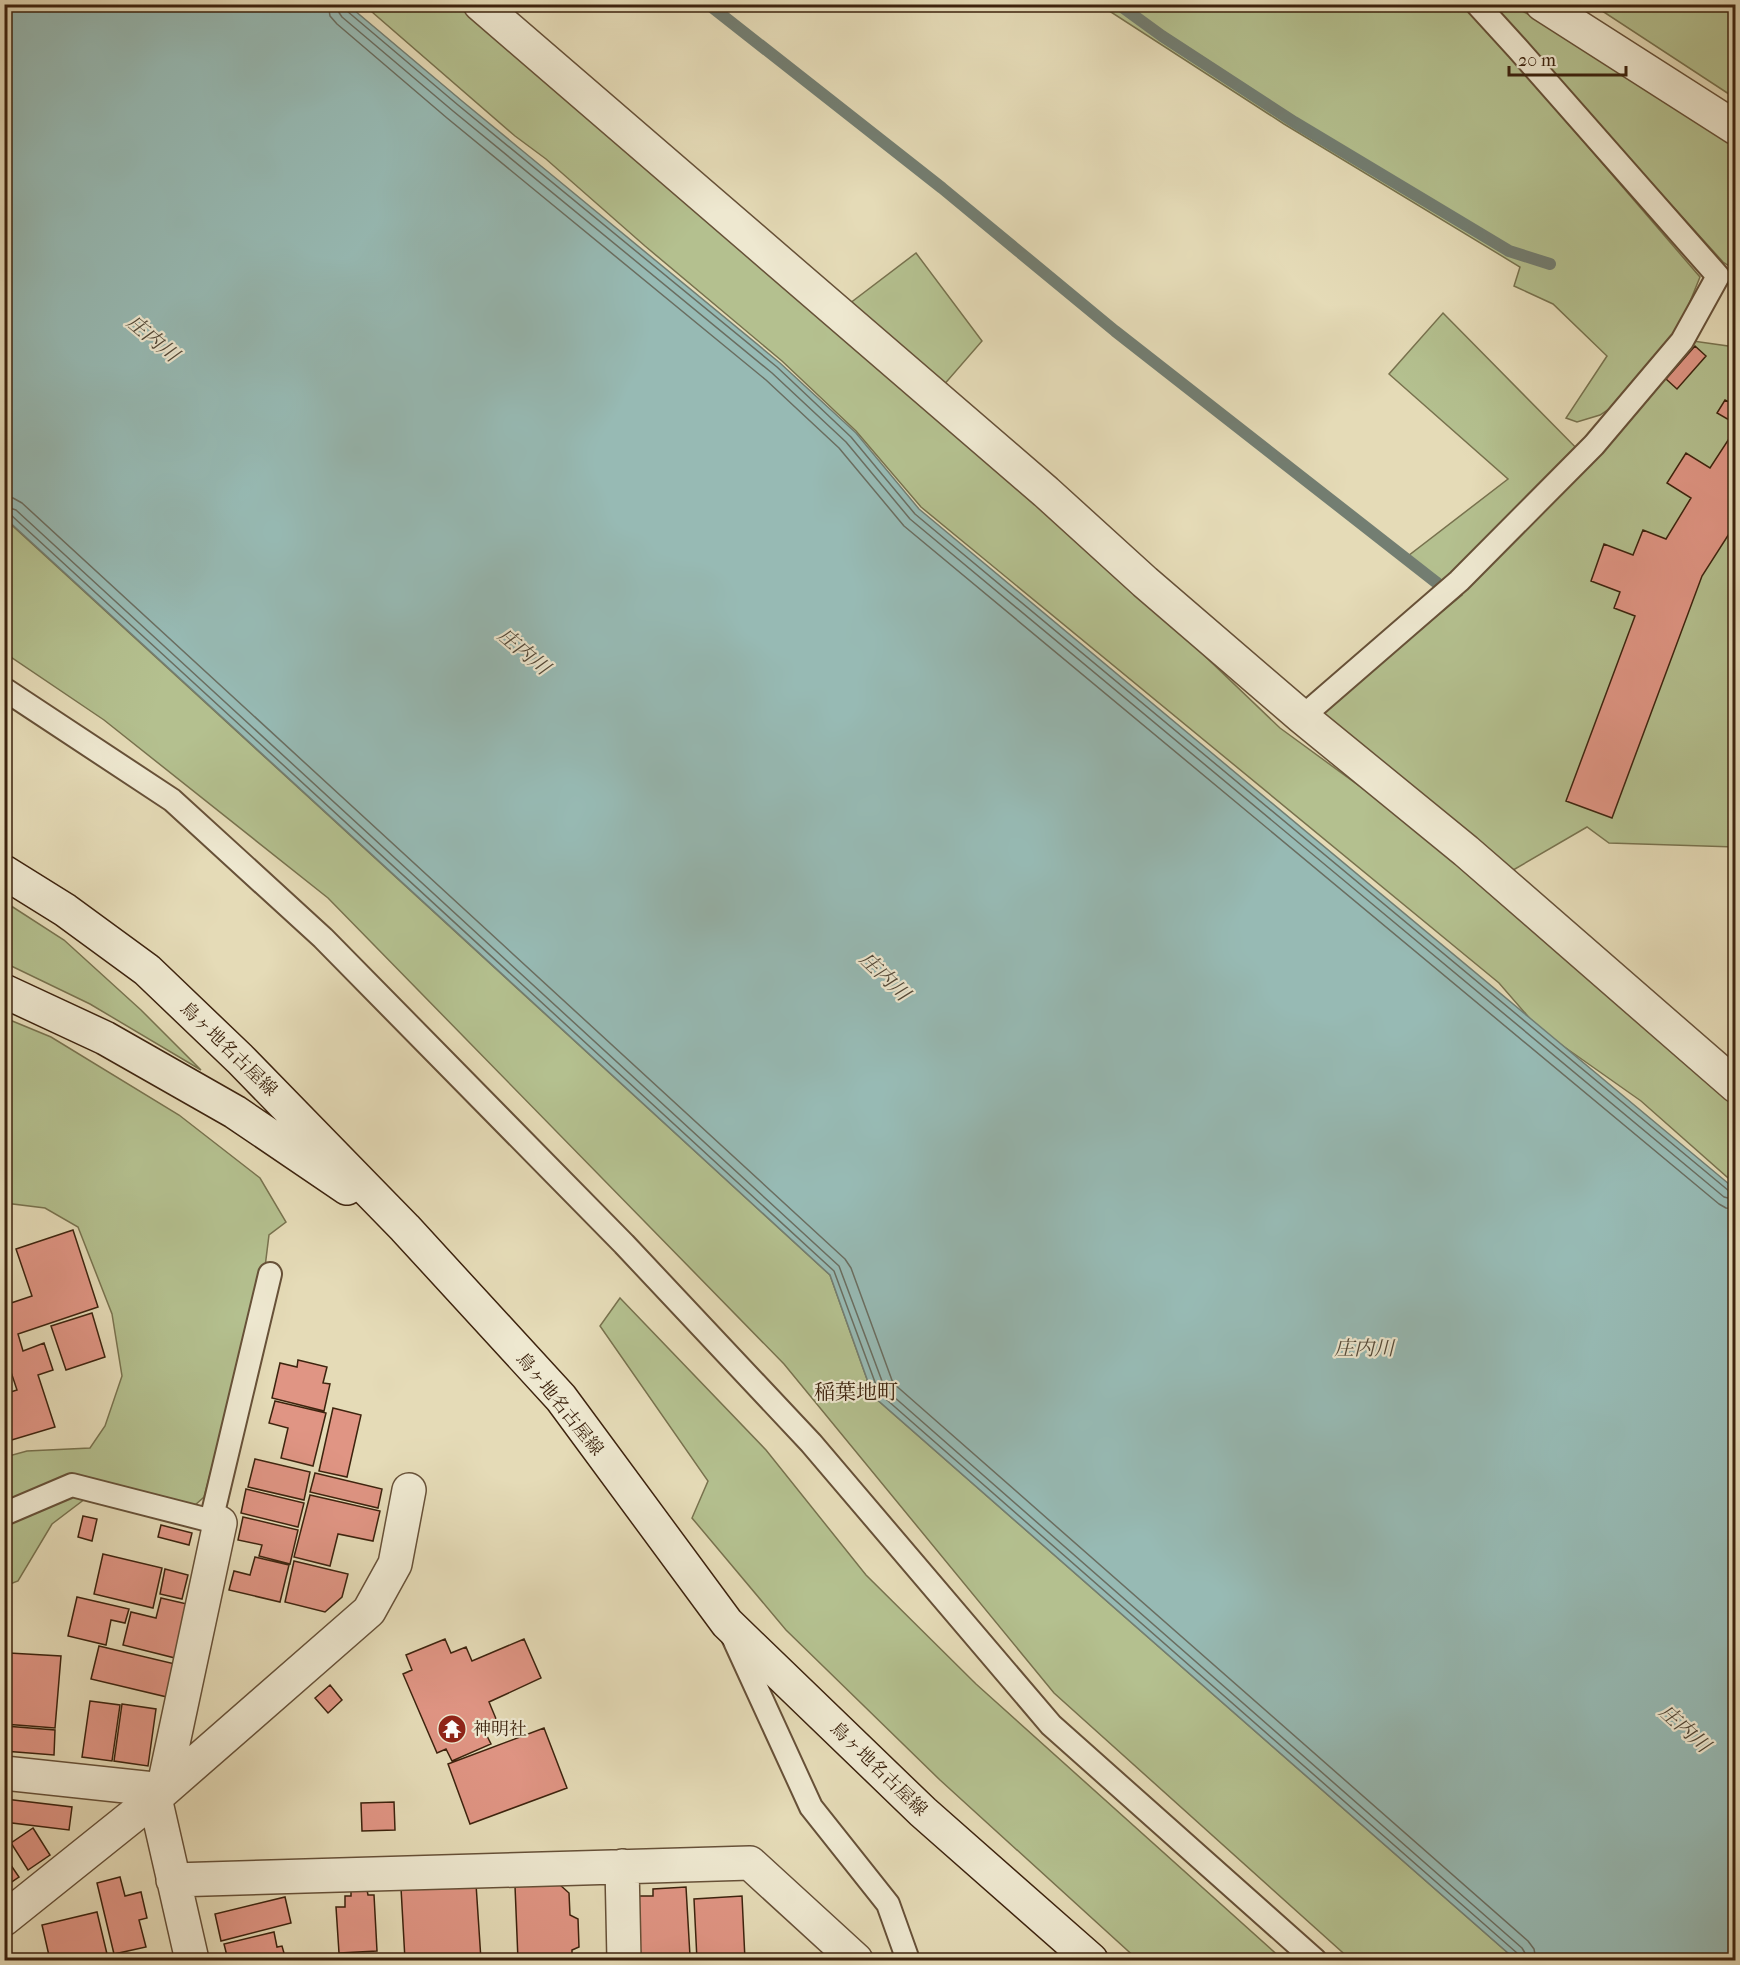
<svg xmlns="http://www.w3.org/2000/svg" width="1740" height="1965" viewBox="0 0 1740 1965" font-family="'IM FELL French Canon','Noto Serif JP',serif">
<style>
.green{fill:#b4c08f;stroke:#78724e;stroke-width:1.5}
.water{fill:#97bab4;stroke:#737e72;stroke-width:1.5}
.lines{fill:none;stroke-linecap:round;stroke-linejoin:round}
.shore{stroke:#6a6e61;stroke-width:1.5}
.stream{stroke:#737e72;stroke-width:12}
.building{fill:#e09584;stroke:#3d230e;stroke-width:1.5}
.lane-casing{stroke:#675138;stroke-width:26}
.street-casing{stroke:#675138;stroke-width:36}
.secondary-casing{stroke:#3d230e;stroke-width:36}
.lane{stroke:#eee8d0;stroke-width:22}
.street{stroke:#eee8d0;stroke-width:33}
.secondary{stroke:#eee8d0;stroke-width:33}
.labels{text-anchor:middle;stroke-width:4.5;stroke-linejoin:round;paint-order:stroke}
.street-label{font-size:18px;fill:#3d230e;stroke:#eee8d0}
.poi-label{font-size:18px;fill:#3d230e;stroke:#eee8d0;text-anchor:start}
.water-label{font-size:20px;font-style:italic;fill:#544938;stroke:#eee8d0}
.quarter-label{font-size:21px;fill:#3d230e;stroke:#eee8d0}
</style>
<rect width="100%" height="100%" fill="#e5dbb7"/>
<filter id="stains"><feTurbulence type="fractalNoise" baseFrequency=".00333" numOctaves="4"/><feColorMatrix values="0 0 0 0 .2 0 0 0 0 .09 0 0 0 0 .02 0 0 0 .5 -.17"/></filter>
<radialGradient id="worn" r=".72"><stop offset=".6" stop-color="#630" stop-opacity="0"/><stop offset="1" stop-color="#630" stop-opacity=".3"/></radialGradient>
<path class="green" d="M364 5H463L1090 546 1280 728 1436 842 1735 1093V1184L1641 1101 1539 1029 1499 983 921 507 856 431 782 361 645 246 546 159 515 136Z
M1100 5H1459L1474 14 1700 277 1676 336 1624 399 1600 415 1577 422 1566 418 1607 356 1553 304 1514 286 1520 267 1284 124Z
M1491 5H1512L1576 42 1735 147V270L1723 262Z
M1593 5H1735V98Z
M916 253 982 341 942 387 845 307Z
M1443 313 1590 462 1693 341 1735 347V847L1609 843 1587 827 1508 873 1324 722 1325 709 1462 595 1408 556 1508 479 1389 374Z
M4 518 830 1275 873 1396 1516 1960H1351L1054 1693 784 1364 328 898 104 720 5 653Z
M5 902 64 940 141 1010 201 1070 90 1004 5 963Z
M5 1018 51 1037 179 1115 260 1178 286 1222 269 1235 265 1267 204 1497 194 1506 106 1483 52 1524 18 1581 5 1586V1457L27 1451 90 1448 105 1426 122 1376 112 1314 78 1227 45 1208 5 1203Z
M620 1298 766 1450 866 1575 976 1684 1283 1960H1138L940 1780 786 1630 692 1518 708 1481 600 1326Z"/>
<path class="water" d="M4 5H348L462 101 780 363 856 433 919 509 1735 1189V1960H1516L873 1396 830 1275 5 518Z"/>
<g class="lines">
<path class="shore" d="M328 4 330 16 337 24 447 118 766 380 839 448 904 526 1719 1204 1726 1208 1736 1209
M337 4 338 11 342 17 453 111 772 373 846 442 910 519 1724 1197 1736 1200
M345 4 347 11 458 105 777 367 851 437 915 514 1729 1191 1736 1193
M4 497 13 498 22 503 845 1259 851 1268 893 1383 1528 1941 1534 1949 1536 1960
M4 506 16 510 839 1266 885 1389 1522 1948 1525 1953 1527 1960
M4 514 11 515 834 1271 879 1393 1517 1953 1519 1960"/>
<path class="stream" d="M708 4 942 188 1115 331 1437 583
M1118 4 1162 36 1294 122 1509 251 1550 264"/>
</g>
<path class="building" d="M1695 346 1706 356 1677 389 1666 379Z
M1736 395V424L1717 413 1725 400 1731 403Z
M1736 428V523L1702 576 1612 818 1566 801 1635 616 1614 608 1620 592 1591 581 1604 544 1633 555 1643 530 1666 539 1691 498 1667 483 1686 453 1710 468Z
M73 1230 98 1307 18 1334 23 1351 44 1343 53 1370 38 1375 55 1427 5 1442 4 1394 17 1390 7 1360 4 1361V1293L8 1304 32 1296 16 1249Z
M92 1313 105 1357 66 1370 51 1326Z
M298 1360 327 1367 323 1383 330 1384 324 1411 272 1398 280 1363 297 1367Z
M275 1401 326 1413 313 1466 281 1458 288 1428 269 1423Z
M333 1408 361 1415 347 1477 319 1471Z
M255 1459 310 1472 304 1500 248 1487Z
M315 1473 382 1489 378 1508 310 1492Z
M246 1489 304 1503 298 1527 241 1513Z
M310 1495 380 1511 373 1541 338 1534 330 1566 294 1557Z
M83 1516 97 1519 92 1541 78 1537Z
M243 1517 298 1530 290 1564 259 1556 262 1545 238 1540Z
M161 1525 192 1533 189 1545 158 1537Z
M103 1554 162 1568 153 1608 94 1594Z
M255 1557 289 1565 280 1602 229 1590 234 1571 250 1575Z
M294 1561 348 1574 342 1597 325 1612 285 1602Z
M165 1569 188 1575 182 1599 160 1594Z
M77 1597 129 1609 125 1623 111 1620 106 1645 68 1636Z
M161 1598 187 1604 175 1658 123 1645 131 1612 156 1618Z
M445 1639 451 1653 466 1647 472 1661 524 1639 541 1678 489 1702 499 1726 485 1732 491 1744 452 1761 446 1749 437 1753 403 1674 412 1670 406 1655Z
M99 1646 175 1664 167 1697 91 1679Z
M9 1653 61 1656 55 1728 4 1724Z
M330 1685 342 1700 328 1713 315 1698Z
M90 1701 120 1705 112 1761 82 1757Z
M122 1704 156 1709 148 1766 114 1761Z
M5 1726 55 1730 54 1755 4 1751Z
M544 1728 567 1788 470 1824 448 1764Z
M5 1799 72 1807 69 1830 4 1822Z
M394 1802 395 1830 362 1831 361 1803Z
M33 1828 50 1855 28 1870 11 1843Z
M4 1855 19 1877 4 1887Z
M120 1877 125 1896 141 1892 147 1918 139 1920 146 1947 114 1954 97 1883Z
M476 1884 481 1960H405L401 1888Z
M559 1884 569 1893 570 1915 578 1919 579 1947 572 1950V1960H518L515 1886Z
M686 1887 690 1956 640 1959 637 1896H653V1889Z
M367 1890 368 1895H374L377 1951 339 1953 336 1907H345V1896H351V1891Z
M742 1896 745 1960H697L694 1899Z
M285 1897 291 1923 221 1941 215 1914Z
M97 1912 107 1954 80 1960H50L42 1925Z
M274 1932 277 1947 282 1946 286 1960H228L224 1944Z"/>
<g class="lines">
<g class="lane-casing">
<path id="lane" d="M4 689 172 800 323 938 624 1244 811 1443 1051 1725 1315 1960
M1302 717 1459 581 1594 445 1682 341 1718 276 1518 49 1477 4
M4 1514 72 1485 220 1523
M211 1521 270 1274
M733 1637 811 1807 888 1904 908 1960"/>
</g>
<g class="street-casing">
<path id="street" d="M480 4 1046 492 1145 582 1302 717 1466 851 1736 1086
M1542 4 1736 128
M4 1773 163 1790 220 1523
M155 1798 192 1960
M622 1866 624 1960
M173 1880 750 1863 856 1960
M4 1919 155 1798 369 1611 395 1564 409 1490"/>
</g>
<g class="secondary-casing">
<path id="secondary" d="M4 872 65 910 147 970 240 1059 405 1228 561 1398 727 1623 923 1812 1091 1960
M4 991 105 1038 235 1112 347 1188"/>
</g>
<use href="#lane" class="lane"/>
<use href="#street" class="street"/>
<use href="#secondary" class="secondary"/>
</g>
<defs>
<g id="temple-disc" transform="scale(1.5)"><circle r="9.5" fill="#8f2418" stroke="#eee8d0"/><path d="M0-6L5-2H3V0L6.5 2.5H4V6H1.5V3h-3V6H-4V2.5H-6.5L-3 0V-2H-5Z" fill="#fff"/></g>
</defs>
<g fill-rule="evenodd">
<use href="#temple-disc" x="452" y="1729"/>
</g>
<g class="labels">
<g class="street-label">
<text transform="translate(229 1049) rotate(44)" y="6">鳥ヶ地名古屋線</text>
<text transform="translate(560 1404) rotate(51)" y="6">鳥ヶ地名古屋線</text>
<text transform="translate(879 1769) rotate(44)" y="6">鳥ヶ地名古屋線</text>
</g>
<g class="poi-label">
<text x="473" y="1735">神明社</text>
</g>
<g class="water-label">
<text transform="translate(153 338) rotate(40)" y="7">庄内川</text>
<text transform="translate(524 651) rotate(40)" y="7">庄内川</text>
<text transform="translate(885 976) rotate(44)" y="7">庄内川</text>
<text x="1364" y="1355">庄内川</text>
<text transform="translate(1685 1728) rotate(42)" y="7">庄内川</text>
</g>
<g class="quarter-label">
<text x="856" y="1399">稲葉地町</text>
</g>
</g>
<rect width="1740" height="1965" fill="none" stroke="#e5dbb7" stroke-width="24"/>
<rect x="6" y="6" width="1728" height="1953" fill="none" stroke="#3d230e" stroke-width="3"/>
<rect x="12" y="12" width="1716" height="1941" fill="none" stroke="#3d230e" stroke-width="1.5"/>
<path d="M1509 66v9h117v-9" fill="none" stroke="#3d230e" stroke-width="3"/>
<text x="1518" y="66" font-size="18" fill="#3d230e" stroke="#eee8d0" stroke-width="4.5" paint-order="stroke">20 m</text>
<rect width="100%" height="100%" filter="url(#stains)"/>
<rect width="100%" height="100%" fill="url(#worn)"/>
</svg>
